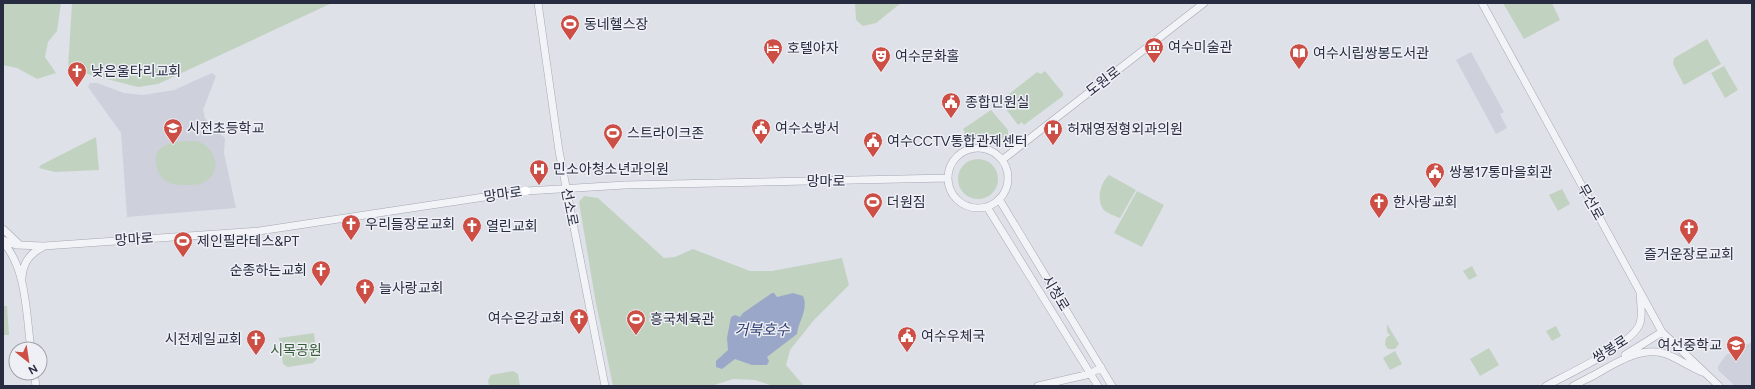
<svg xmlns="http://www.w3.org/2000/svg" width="1755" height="389" viewBox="0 0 1755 389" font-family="Figtree,'Noto Sans KR',sans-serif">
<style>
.built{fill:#ced0db}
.green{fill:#c1d2c1}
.water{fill:#9aa7c9}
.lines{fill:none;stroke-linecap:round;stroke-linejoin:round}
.tertiary-casing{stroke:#a4a7b3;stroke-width:8}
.tertiary{stroke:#f2f3f7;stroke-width:7}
.secondary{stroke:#fff;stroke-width:8}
.labels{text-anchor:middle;stroke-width:3;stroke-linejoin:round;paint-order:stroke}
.poi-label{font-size:14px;fill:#282c40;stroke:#eff0f6;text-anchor:start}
.street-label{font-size:14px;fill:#282c40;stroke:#eff0f6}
.park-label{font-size:14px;fill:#365b37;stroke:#eff0f6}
.water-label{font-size:15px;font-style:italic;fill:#334274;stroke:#eff0f6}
</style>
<rect width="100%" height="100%" fill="#dfe1e9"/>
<path class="built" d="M1471 52 1504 112 1500 114 1507 128 1496 134 1456 60Z
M212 73 216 76 203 110 205 118 212 127 225 138 224 153 236 208 127 217 121 133 88 87 90 83H97L124 93 143 95 174 90Z
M1752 342V386H1735L1718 370V366L1726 355Z"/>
<path class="green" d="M3 3H61L57 31 48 42 45 57 56 73 37 79 17 68 3 65Z
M72 3H332L158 84 138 87 68 69Z
M855 3H901L876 23 863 26 856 20Z
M1503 3H1552L1560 20 1524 39Z
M1707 39 1721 64 1684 85 1673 64 1674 58Z
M1724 66 1738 90 1725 98 1711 73Z
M1045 71 1063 93V96L1024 125 1022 122 1018 125 1000 101 1037 72 1041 74Z
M991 110 1008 130V135L1001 140 980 137 959 141 958 139 965 133 963 129Z
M96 137 99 170 55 172 39 168 41 165Z
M196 141C215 146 224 170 205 182 200 185 192 185 186 185 178 185 172 185 165 181 160 177 157 170 156 164 152 141 181 141 196 141Z
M958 179a20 20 0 1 1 40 0a20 20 0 1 1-40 0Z
M1109 175 1136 190 1120 218C1115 216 1106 213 1103 209 1096 199 1101 182 1109 175Z
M1562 189 1570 204 1558 211 1549 195Z
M1137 191 1164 205 1142 247 1114 233Z
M584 196 598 198 664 258 675 257 693 249 750 271H772L842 258 849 285 814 320 790 350 786 365 804 386H773L755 380 733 379 711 386H613L595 298 579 202Z
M1472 266 1477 276 1469 280 1463 271Z
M3 306H7L9 335H3Z
M1387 324 1399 344 1395 349H1388L1385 345 1386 338 1390 335 1387 332Z
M1556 326 1561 336 1552 341 1546 331Z
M314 333 317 359 313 363 288 367 283 364 279 338Z
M1489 348 1499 365 1480 376 1470 359Z
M1395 351 1402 364 1390 370 1383 358Z
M513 371 518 374 520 386H489L488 380 491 375Z"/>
<path class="water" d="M772 293H774L777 297 793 293 803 296C809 309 798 322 797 334L767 357 769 361 767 365H752L735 359 722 369 716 367V361L728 350 727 338 731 317 735 315 740 317 743 313Z"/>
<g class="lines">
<g class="tertiary-casing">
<path id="tertiary" d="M538 3 559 151 605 386
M1482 3 1662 332 1719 386
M948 178a30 30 0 1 1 60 0a30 30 0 1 1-60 0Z
M1002 160 1204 3
M526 191 625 185 948 178
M999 199 1112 386
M987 207 1098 386
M3 229 20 245
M3 240 16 245 44 246 259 231 524 191
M3 242C27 269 26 315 31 349
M22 277C23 262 30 253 43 247
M1625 355 1662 332
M34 373 36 386
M1589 378C1611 366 1640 345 1666 354 1679 359 1690 367 1702 372
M1038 386 1090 374 1101 367
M1546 386C1566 375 1634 344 1640 323 1643 314 1640 302 1640 292
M1573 386 1592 376"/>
</g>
<use href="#tertiary" class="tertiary"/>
<path class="secondary" d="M524 191H526"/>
</g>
<defs>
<g id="stadium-pin" transform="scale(1)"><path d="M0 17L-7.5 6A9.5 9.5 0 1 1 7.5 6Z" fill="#cd4e45" stroke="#eff0f6"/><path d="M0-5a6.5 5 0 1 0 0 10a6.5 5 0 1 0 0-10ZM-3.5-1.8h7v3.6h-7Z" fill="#fff"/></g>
<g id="museum-pin" transform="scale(1)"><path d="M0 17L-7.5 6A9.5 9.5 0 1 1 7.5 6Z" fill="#cd4e45" stroke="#eff0f6"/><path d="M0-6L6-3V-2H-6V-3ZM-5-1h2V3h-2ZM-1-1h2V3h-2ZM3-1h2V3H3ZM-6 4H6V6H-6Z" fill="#fff"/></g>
<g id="hotel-pin" transform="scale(1)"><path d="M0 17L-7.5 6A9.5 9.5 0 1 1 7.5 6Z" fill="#cd4e45" stroke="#eff0f6"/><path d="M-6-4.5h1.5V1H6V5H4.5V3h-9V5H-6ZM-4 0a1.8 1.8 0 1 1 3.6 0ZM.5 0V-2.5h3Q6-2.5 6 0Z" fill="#fff"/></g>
<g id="library-pin" transform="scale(1)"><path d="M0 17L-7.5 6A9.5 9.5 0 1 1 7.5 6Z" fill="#cd4e45" stroke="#eff0f6"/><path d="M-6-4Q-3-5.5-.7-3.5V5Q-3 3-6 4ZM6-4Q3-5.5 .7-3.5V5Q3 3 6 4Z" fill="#fff"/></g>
<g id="theatre-pin" transform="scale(1)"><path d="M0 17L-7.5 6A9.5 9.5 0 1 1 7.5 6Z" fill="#cd4e45" stroke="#eff0f6"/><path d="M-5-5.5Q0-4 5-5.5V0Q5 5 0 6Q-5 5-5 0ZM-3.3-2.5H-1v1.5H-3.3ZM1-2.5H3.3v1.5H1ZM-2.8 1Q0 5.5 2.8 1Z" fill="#fff"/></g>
<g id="church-pin" transform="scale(1)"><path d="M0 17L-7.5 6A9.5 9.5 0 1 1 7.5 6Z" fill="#cd4e45" stroke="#eff0f6"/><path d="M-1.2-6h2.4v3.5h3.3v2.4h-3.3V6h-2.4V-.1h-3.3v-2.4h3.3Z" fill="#fff"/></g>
<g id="civic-pin" transform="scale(1)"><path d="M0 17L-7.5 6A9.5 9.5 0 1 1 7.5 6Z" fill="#cd4e45" stroke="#eff0f6"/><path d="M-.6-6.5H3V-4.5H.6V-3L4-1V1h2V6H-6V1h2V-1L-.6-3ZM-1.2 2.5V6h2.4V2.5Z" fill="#fff"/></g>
<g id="school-pin" transform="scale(1)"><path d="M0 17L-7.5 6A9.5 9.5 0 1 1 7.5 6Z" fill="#cd4e45" stroke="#eff0f6"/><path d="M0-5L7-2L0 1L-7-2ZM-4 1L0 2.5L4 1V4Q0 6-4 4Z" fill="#fff"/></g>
<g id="hospital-pin" transform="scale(1)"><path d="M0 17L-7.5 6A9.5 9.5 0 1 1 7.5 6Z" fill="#cd4e45" stroke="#eff0f6"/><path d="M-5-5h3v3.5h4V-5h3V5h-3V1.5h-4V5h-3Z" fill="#fff"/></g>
</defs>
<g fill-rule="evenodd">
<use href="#stadium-pin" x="570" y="24"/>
<use href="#museum-pin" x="1154" y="47"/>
<use href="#hotel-pin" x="773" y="48"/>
<use href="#library-pin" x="1299" y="53"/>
<use href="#theatre-pin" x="881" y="56"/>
<use href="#church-pin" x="77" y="71"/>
<use href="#civic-pin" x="951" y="102"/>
<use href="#school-pin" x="173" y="128"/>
<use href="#civic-pin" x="761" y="128"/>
<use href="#hospital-pin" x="1053" y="129"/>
<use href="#stadium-pin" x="613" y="133"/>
<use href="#civic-pin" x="873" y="141"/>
<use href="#hospital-pin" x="539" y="169"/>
<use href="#civic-pin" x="1435" y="172"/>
<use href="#stadium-pin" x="873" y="202"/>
<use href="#church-pin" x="1379" y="202"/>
<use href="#church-pin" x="351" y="224"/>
<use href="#church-pin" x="472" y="226"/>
<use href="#church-pin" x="1689" y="228"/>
<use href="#stadium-pin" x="183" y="241"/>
<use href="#church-pin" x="321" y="270"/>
<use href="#church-pin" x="365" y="288"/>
<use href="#church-pin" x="579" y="318"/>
<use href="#stadium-pin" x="636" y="319"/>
<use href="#civic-pin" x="907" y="336"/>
<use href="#church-pin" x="256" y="339"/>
<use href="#school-pin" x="1736" y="345"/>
</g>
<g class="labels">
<g class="poi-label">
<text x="584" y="29">동네헬스장</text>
<text x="1168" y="52">여수미술관</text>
<text x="787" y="53">호텔야자</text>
<text x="1313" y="58">여수시립쌍봉도서관</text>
<text x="895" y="61">여수문화홀</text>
<text x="91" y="76">낮은울타리교회</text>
<text x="965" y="107">종합민원실</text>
<text x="187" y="133">시전초등학교</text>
<text x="775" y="133">여수소방서</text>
<text x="1067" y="134">허재영정형외과의원</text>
<text x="627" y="138">스트라이크존</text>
<text x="887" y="146">여수CCTV통합관제센터</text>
<text x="553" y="174">민소아청소년과의원</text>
<text x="1449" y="177">쌍봉17통마을회관</text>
<text x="887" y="207">더원짐</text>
<text x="1393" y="207">한사랑교회</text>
<text x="365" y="229">우리들장로교회</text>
<text x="486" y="231">열린교회</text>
<text x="197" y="246">제인필라테스&amp;PT</text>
<text x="1689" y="259" text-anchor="middle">즐거운장로교회</text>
<text x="307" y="275" text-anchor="end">순종하는교회</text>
<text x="379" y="293">늘사랑교회</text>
<text x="565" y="323" text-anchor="end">여수은강교회</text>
<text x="650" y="324">흥국체육관</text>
<text x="921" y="341">여수우체국</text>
<text x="242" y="344" text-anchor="end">시전제일교회</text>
<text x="1722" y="350" text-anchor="end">여선중학교</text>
</g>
<g class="street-label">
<text transform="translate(1103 81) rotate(-38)" y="5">도원로</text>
<text x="826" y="186">망마로</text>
<text transform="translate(503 194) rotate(-8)" y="5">망마로</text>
<text transform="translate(1591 202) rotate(61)" y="5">무선로</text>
<text transform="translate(570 207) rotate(79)" y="5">선소로</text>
<text transform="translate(134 239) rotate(-4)" y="5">망마로</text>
<text transform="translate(1056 293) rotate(59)" y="5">시청로</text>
<text transform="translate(1610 349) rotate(-32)" y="5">쌍봉로</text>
</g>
<g class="park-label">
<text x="296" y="355">시목공원</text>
</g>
<g class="water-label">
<text x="762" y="335">거북호수</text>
</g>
</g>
<rect width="1755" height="389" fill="none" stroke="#282c40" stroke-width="8"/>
<g transform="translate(28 361) rotate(150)"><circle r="19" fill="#eff0f6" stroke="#9fa2ad"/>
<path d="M0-3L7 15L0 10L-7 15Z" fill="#cd4e45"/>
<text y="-6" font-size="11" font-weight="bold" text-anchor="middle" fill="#282c40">N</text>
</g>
</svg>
